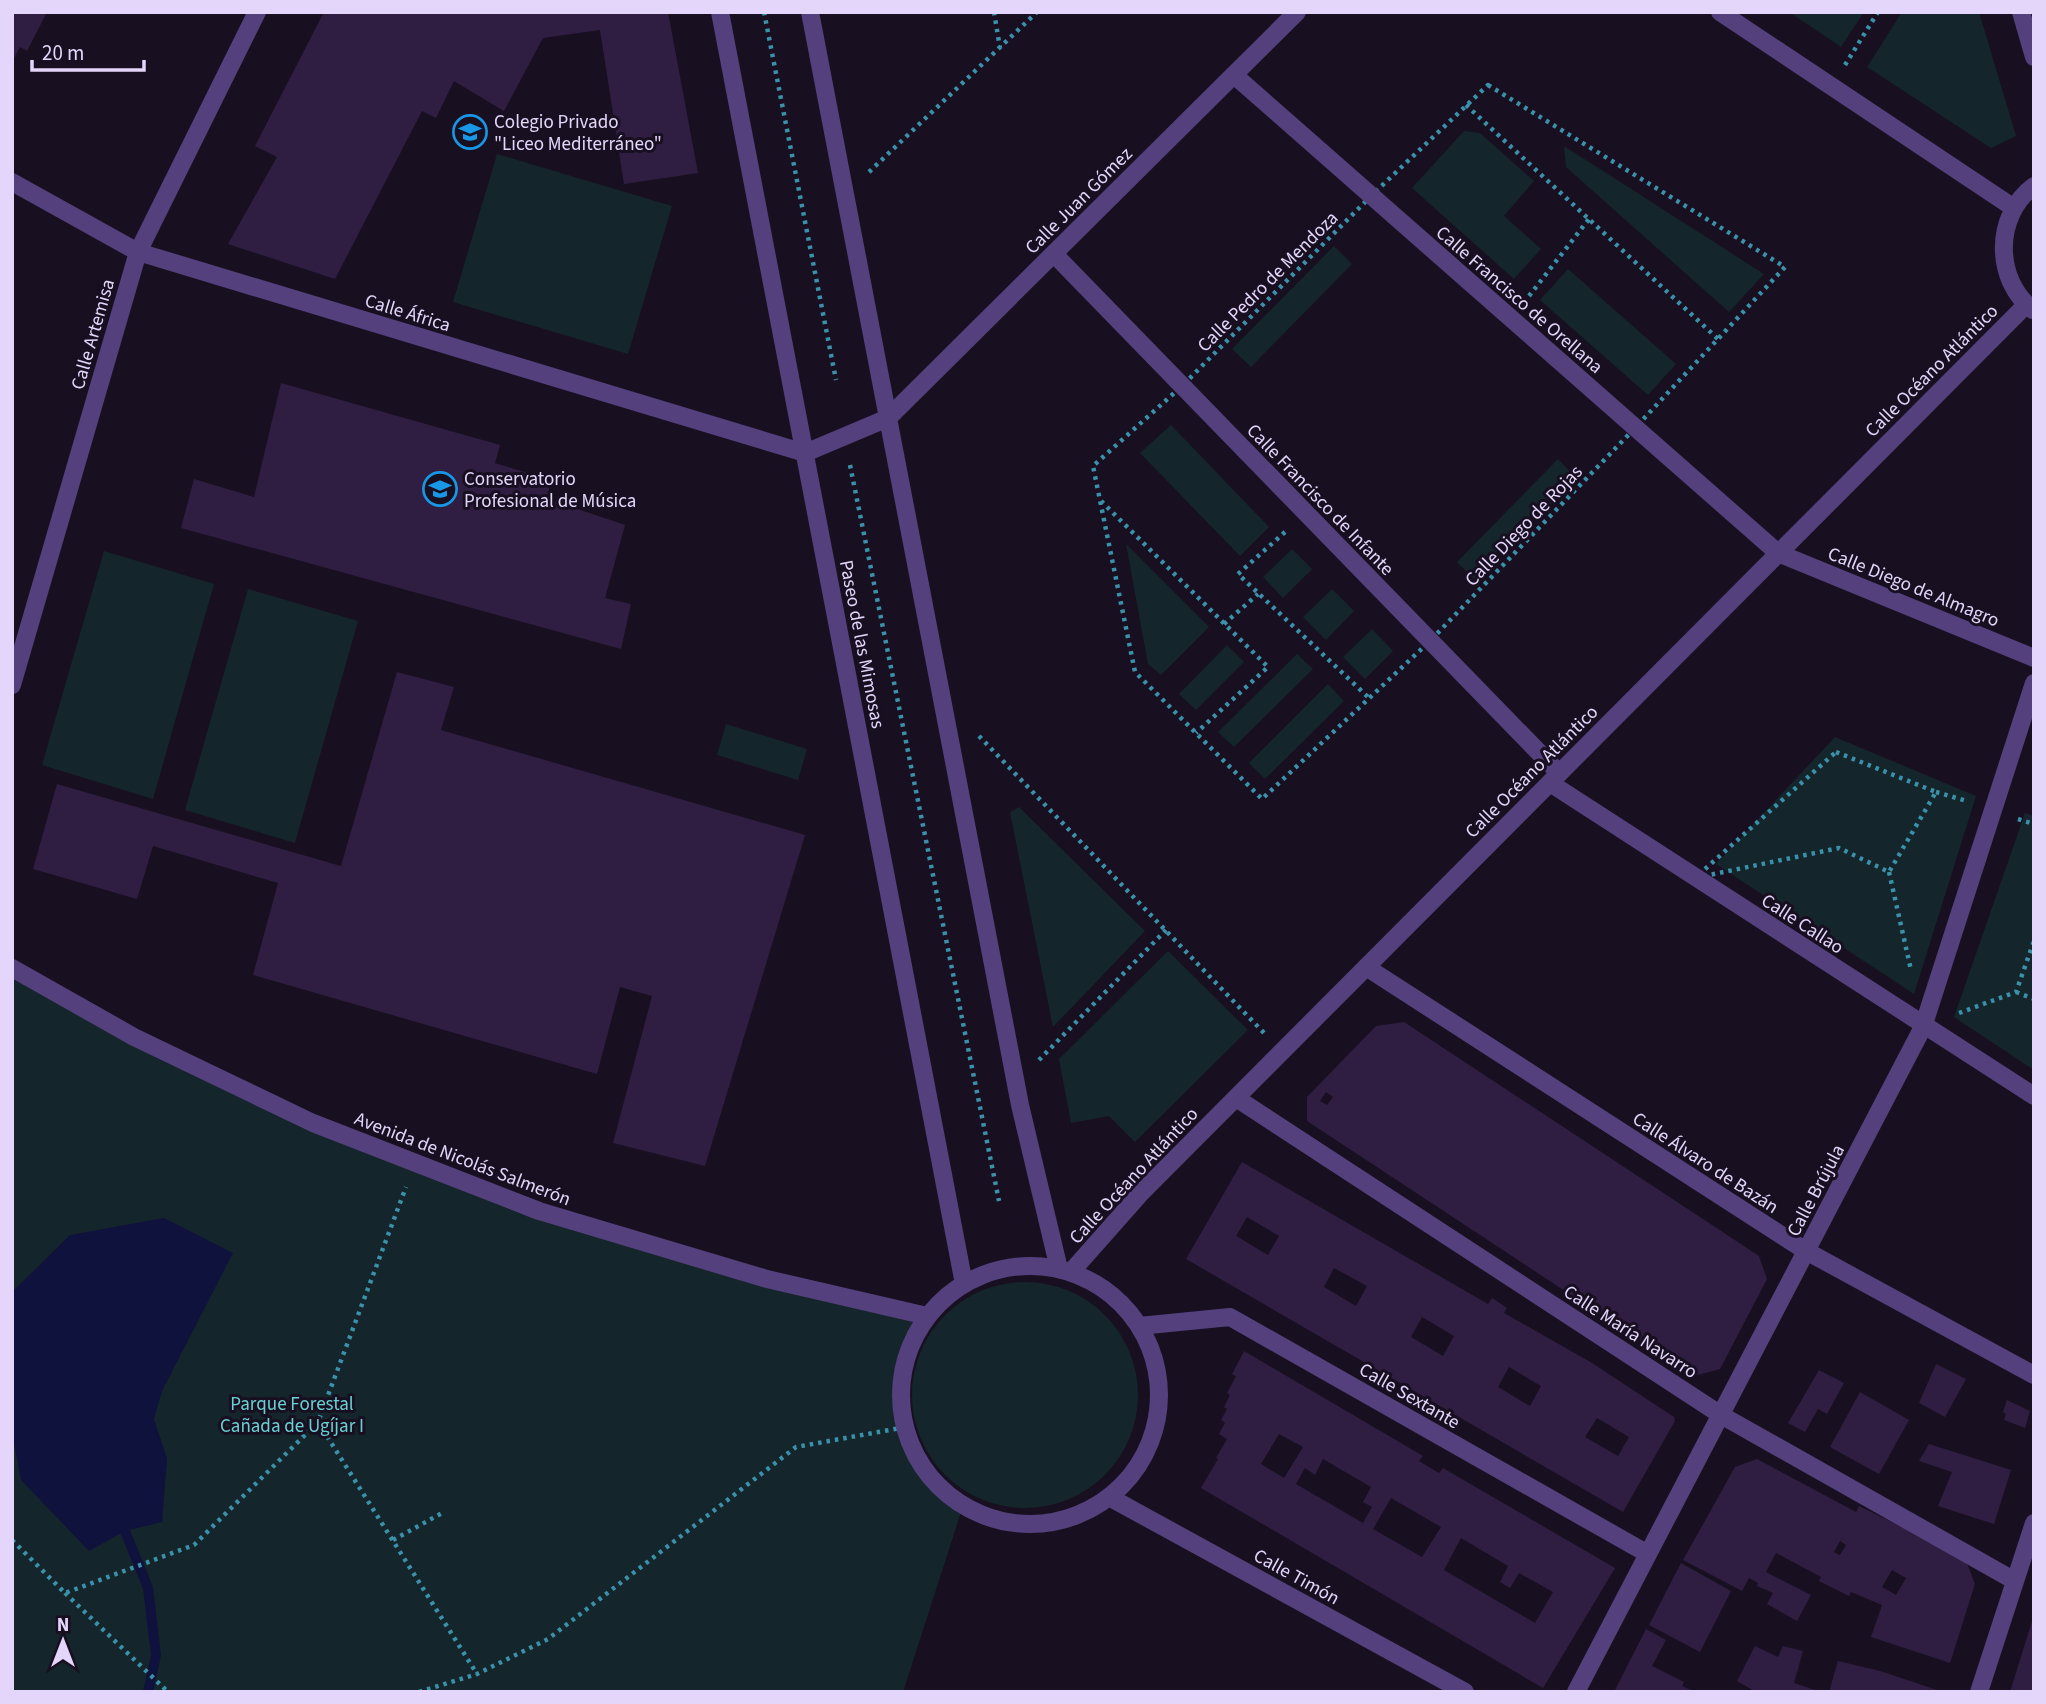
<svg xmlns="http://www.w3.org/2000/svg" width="2046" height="1704" viewBox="0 0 2046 1704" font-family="'Source Sans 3',sans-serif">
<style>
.green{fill:#14252b}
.water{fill:#0f123c}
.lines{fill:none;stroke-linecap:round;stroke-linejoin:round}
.stream{stroke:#0f123c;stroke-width:10}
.building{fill:#2f1e41;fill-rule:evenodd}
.path{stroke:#3a91a9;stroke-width:4.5;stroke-dasharray:3.5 5;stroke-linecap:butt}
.minor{stroke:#53407c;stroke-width:18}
.labels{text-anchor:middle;stroke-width:6;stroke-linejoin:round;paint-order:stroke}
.poi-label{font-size:19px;fill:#e4d5fb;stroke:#181021;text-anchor:start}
.street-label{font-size:19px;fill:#e4d5fb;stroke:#181021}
.park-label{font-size:19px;fill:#68d1d4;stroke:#181021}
</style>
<rect width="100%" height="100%" fill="#181021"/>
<path class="green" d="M1789 12H1864L1841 47Z
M1902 12H1979L2016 136 1991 148 1867 67Z
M1464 131 1480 133 1534 181 1504 216 1541 249 1514 279 1412 188Z
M1564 146 1764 274 1729 312 1566 167Z
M497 154 672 206 628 354 453 302Z
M1334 246 1352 264 1251 367 1232 349Z
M1568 269 1676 364 1648 395 1540 300Z
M1171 425 1269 527 1240 556 1140 453Z
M1558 459 1576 478 1475 580 1457 562Z
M1126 544 1209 627 1161 675 1148 664Z
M1292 549 1312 569 1283 598 1263 577Z
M104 551 214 584 153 799 42 765Z
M248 589 358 621 295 843 185 810Z
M1332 589 1354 611 1326 640 1303 617Z
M1372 629 1393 651 1365 679 1343 657Z
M1227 645 1244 662 1196 710 1179 694Z
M1297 654 1313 669 1234 747 1218 732Z
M1328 684 1344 701 1265 779 1249 763Z
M726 724 807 749 798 780 717 755Z
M1835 737 1976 796 1914 994 1716 864Z
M1019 807 1145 931 1053 1027 1010 812Z
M2025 813 2034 816V1070L1954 1017Z
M1168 951 1248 1030 1135 1142 1109 1116 1071 1123 1059 1059Z
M12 968 134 1037 539 1211 927 1316C883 1389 896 1455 963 1506L903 1692H12Z
M912 1395a113 113 0 1 1 226 0a113 113 0 1 1-226 0Z"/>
<path class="water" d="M164 1218 233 1253 162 1391 154 1419 167 1458 162 1522 125 1531 89 1551 21 1480 12 1432V1292L70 1235Z"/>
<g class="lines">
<path class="stream" d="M125 1531 148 1588 156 1655 148 1692"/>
</g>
<path class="building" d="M12 12 46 14 27 51 20 47 12 62Z
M324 12H668L698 173 624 184 600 30 543 38 504 111 454 81 436 118 422 111 335 279 228 244 277 157 255 146Z
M281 383 500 445 495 463 550 480 548 499 625 525 605 598 631 604 621 649 181 528 194 479 254 497Z
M397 672 454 687 441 730 805 835 705 1166 613 1143 652 996 620 987 597 1074 253 975 278 883 153 846 137 899 33 869 57 784 341 866Z
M1404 1022 1759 1256 1767 1279 1720 1369 1694 1376 1307 1121V1097L1376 1026ZM1326 1092 1333 1097 1327 1105 1320 1101Z
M1242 1162 1488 1304 1492 1298 1507 1308 1504 1313 1592 1363 1674 1417 1675 1421 1623 1512 1186 1259ZM1247 1217 1279 1236 1268 1255 1236 1236ZM1334 1268 1367 1286 1356 1306 1324 1287ZM1422 1317 1454 1336 1443 1356 1411 1337ZM1509 1367 1541 1386 1530 1406 1498 1387ZM1597 1418 1629 1437 1618 1456 1585 1437Z
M1244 1351 1423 1456 1419 1461 1439 1473 1443 1468 1615 1568 1543 1688 1201 1488 1218 1459 1216 1458 1227 1439 1219 1434 1225 1423 1221 1420 1227 1409 1224 1407 1230 1395 1227 1393 1236 1376 1232 1374ZM1279 1434 1303 1447 1284 1478 1261 1464ZM1323 1459 1371 1487 1363 1502 1372 1507 1363 1523 1296 1484 1305 1468 1315 1475ZM1391 1498 1441 1527 1422 1557 1373 1529ZM1461 1538 1508 1566 1500 1582 1510 1588 1519 1573 1553 1592 1535 1623 1444 1570Z
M1936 1364 1966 1379 1945 1417 1919 1403Z
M1819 1370 1844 1383 1827 1414 1818 1409 1805 1432 1788 1423Z
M1860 1392 1909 1420 1879 1474 1830 1447Z
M2007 1400 2030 1411 2025 1428 2004 1420 2006 1414 2003 1412Z
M1929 1444 2011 1470 1994 1524 1938 1506 1952 1472 1919 1461Z
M1757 1459 1856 1512 1859 1506 1965 1558 1975 1584 1950 1663 1871 1637 1882 1605 1851 1592 1849 1596 1819 1581 1821 1577 1776 1553 1766 1572 1811 1595 1797 1621 1767 1604 1773 1593 1757 1586 1758 1583 1749 1578 1742 1591 1683 1560 1735 1467ZM1840 1541 1846 1545 1840 1555 1834 1552ZM1892 1570 1906 1578 1896 1595 1882 1587Z
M1681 1563 1731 1591 1700 1652 1649 1625Z
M2033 1618 2034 1692H2010Z
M1646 1629 1666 1640 1652 1666 1684 1682 1682 1686 1691 1690 1690 1692H1614Z
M1755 1646 1778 1657 1783 1646 1803 1651 1794 1683 1821 1692H1756L1737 1681Z
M1838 1661 1880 1671 1943 1692H1829Z"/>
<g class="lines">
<path class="path" d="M764 12 836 380
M994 12 1000 48
M1845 65 1878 12
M1488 85 1785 267 1635 428 1430 641 1262 799 1135 672 1093 466 1182 386 1371 196Z
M1466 105 1718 339
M869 172 1037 12
M1529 296 1589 219
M850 465 999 1201
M1101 501 1268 667 1196 733
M1285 532 1238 574 1369 698
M1224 624 1258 594
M979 736 1264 1033
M1836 752 1936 792 1889 872 1839 848 1695 878Z
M1936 792 1967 801
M2018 819 2034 824
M1889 872 1911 970
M2016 992 2034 999
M1959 1013 2016 992 2034 941
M1039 1060 1166 930
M318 1422 477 1674
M12 1540 65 1593 194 1545 318 1422 406 1187
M393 1540 444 1512
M65 1593 168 1692
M419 1692 477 1674 548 1639 796 1447 906 1427"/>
<path class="minor" d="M720 12 964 1284
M810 12 1020 1105 1059 1269
M1720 12 2014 208
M2021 12 2034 57
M1234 75 1778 553 2034 658
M12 182 138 252 805 453 888 418 1297 12
M1054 254 1559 773
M2033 310C1994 280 1994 215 2034 186
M12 685 138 252 257 12
M1550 783 2034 1096
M1366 967 1806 1251 2034 1375
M12 968 134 1037 313 1123 539 1211 767 1279 927 1316
M1236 1098 1721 1415 2015 1581
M901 1395a129 129 0 1 1 258 0a129 129 0 1 1-258 0Z
M1071 1272 1140 1194 2026 305
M1139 1326 1230 1317 1648 1554
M1109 1497 1465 1692
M1576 1692 1923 1027 2034 683
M1979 1692 2034 1523"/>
</g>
<defs>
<g id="school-ring" transform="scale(1.75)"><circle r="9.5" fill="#181021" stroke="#1797e5" stroke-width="1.5"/><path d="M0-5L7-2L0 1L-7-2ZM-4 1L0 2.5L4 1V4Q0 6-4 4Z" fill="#1797e5"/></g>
<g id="university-ring" transform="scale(1.75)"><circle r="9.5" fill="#181021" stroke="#1797e5" stroke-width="1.5"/><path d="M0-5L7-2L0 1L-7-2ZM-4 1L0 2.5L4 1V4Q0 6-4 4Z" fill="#1797e5"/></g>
</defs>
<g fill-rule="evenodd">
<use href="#school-ring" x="470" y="132"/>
<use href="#university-ring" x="440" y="489"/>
</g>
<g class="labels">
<g class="poi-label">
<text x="494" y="128">Colegio Privado<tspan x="494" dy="22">"Liceo Mediterráneo"</tspan></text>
<text x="464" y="485">Conservatorio<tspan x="464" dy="22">Profesional de Música</tspan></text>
</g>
<g class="street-label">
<text transform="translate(1078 200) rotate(-45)" y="7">Calle Juan Gómez</text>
<text transform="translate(1267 281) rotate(-45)" y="7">Calle Pedro de Mendoza</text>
<text transform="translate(1520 299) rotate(41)" y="7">Calle Francisco de Orellana</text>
<text transform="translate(408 312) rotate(17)" y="7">Calle África</text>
<text transform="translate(92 334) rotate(-74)" y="7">Calle Artemisa</text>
<text transform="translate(1931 370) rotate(-45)" y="7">Calle Océano Atlántico</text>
<text transform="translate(1321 499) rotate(46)" y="7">Calle Francisco de Infante</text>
<text transform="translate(1523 525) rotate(-46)" y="7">Calle Diego de Rojas</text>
<text transform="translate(1914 586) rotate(22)" y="7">Calle Diego de Almagro</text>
<text transform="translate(863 644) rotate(79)" y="7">Paseo de las Mimosas</text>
<text transform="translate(1531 771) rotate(-45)" y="7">Calle Océano Atlántico</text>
<text transform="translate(1803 923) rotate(33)" y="7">Calle Callao</text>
<text transform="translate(463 1158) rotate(21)" y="7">Avenida de Nicolás Salmerón</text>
<text transform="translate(1706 1162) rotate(33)" y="7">Calle Álvaro de Bazán</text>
<text transform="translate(1133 1175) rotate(-47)" y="7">Calle Océano Atlántico</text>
<text transform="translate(1815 1190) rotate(-62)" y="7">Calle Brújula</text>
<text transform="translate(1631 1331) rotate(33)" y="7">Calle María Navarro</text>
<text transform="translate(1410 1395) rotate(30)" y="7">Calle Sextante</text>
<text transform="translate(1297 1576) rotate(29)" y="7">Calle Timón</text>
</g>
<g class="park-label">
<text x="292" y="1410">Parque Forestal<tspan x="292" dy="22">Cañada de Ugíjar I</tspan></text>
</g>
</g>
<rect width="2046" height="1704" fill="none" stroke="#e4d5fb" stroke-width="28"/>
<g transform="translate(63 1641)" stroke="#181021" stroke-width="5" paint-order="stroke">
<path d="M0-5L12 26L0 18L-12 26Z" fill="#e4d5fb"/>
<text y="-10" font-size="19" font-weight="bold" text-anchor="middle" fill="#e4d5fb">N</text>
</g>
<path d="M32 60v10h112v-10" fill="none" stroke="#e4d5fb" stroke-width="3.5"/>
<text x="42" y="60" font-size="21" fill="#e4d5fb" stroke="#181021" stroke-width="5" paint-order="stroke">20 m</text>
</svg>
